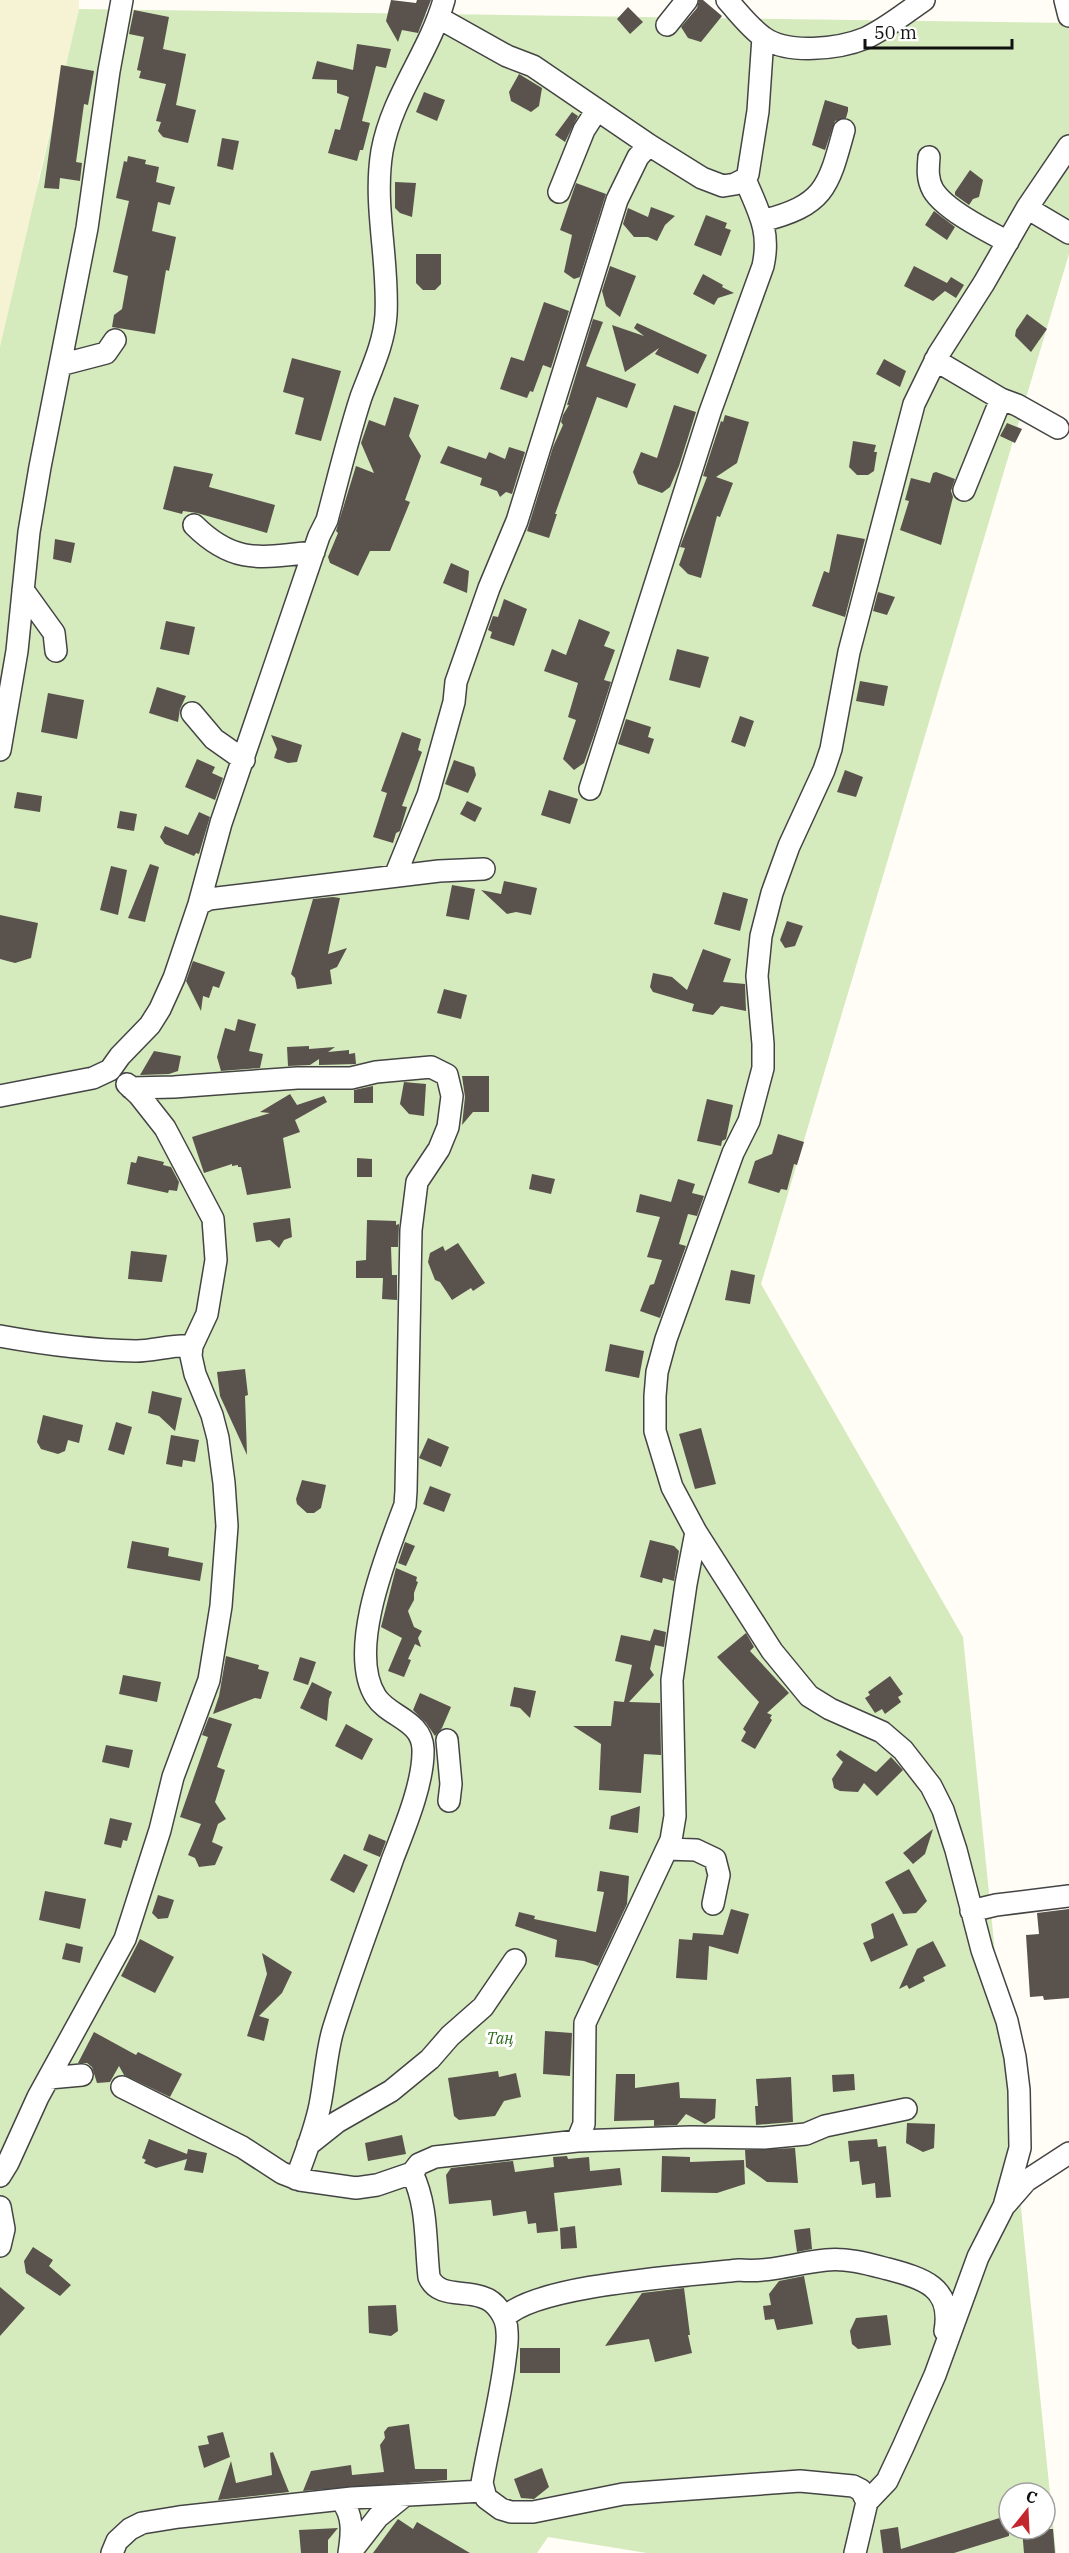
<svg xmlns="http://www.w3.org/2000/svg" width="1069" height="2553" viewBox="0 0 1069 2553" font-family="'IBM Plex Serif',serif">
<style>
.farmland{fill:#f6f3d4}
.green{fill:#d5ebbd;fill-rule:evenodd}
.building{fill:#5a524d}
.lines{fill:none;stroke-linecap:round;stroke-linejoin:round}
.street-casing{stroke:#444;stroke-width:24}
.street{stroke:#fff;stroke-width:21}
.labels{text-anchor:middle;stroke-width:6;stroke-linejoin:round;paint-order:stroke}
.park-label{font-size:16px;font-style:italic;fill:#2f6b1f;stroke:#fff}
</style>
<rect width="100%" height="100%" fill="#fffdf5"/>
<path class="farmland" d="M0 0H79V9L39 177 13 338 0 387Z"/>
<path class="green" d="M79 9 1069 23V254L761 1284 963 1637 1056 2553H647L548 2537 537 2553H0V347ZM1009 2493H1045V2529H1009Z"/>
<path class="building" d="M391 0 416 3 417 0H431L418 33 402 30 398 42 386 21Z
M699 0H703L722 16 701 42 688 38 681 27 697 8Z
M628 7 643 22 630 34 617 19Z
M134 10 169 17 163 49 186 54 176 105 196 110 188 143 163 137 158 131 161 122 156 121 166 84 139 78 141 71 137 70 144 37 129 34Z
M357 44 391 49 386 68 376 66 362 121 370 123 363 150H360L357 161 328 153 335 129 340 130 349 97 337 93V80L312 79 317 61 353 70Z
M61 65 94 71 88 105 84 104 76 162 82 163 80 181 60 178 59 189 44 188Z
M519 74 542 88 539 106 531 112 511 101 509 92Z
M424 92 445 100 437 121 416 112Z
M825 100 848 107V111L846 118 835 121 825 150 812 145Z
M572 112 578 116 565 142 555 135Z
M222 138 239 141 233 170 217 166Z
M128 156 146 160 145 164 159 167 156 182 175 187 170 205 158 202 152 231 176 237 169 271 166 270 155 334 112 327 114 315 122 309 128 276 113 272 129 201 116 198 124 161 127 162Z
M970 170 983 180 979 197 973 199 969 205 955 195V192Z
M395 182 416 183 412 217 400 213 395 208Z
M576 183 606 194 580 277 574 279 564 272 572 235 560 230Z
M651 207 675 216 665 225 657 241 648 237H634L623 224 628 208 648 217Z
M934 211 955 227 947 240 925 225Z
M706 215 727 223 725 228 731 230 721 256 694 245Z
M416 254H441V284L435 290H423L416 283Z
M610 266 636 276 620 317 606 306 602 291Z
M914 266 947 283 951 277 964 285 956 298 945 291 933 301 904 286Z
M703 274 723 285 722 287 734 293 718 298 714 305 693 294Z
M544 302 569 311 551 368 543 365 533 392 530 391 527 398 500 389 511 357 524 361Z
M1027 314 1047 329 1031 352 1015 336 1016 330Z
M593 319 603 322 586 366 636 384 627 408 597 397 555 514H557L549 538 527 531 553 447 563 425 561 422 563 415 569 405H567Z
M637 323 707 355 698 374 655 354 659 348 625 372 612 325 644 336 634 328Z
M292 358 341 371 321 441 295 434 304 398 283 392Z
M884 359 906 371 900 387 876 374Z
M394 397 419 405 409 436 421 456 405 500 410 502 390 551H370L358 576 330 563 328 557 338 533 336 531 356 466 374 473 361 443 369 420 385 426Z
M674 405 696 412 679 466 670 487 662 493 638 484 633 472 641 452 657 458Z
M725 415 749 422 737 463 716 477 733 483 720 517 717 516 701 578 688 574 679 565 685 548 680 547 707 477 703 476 721 421 723 422Z
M1007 423 1022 429 1015 443 1000 436Z
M853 441 876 445 874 452H877L874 471 868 475H857L849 467Z
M448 446 486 459 489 452 505 459 509 447 525 452 512 494 506 492 500 497 497 491 480 485 482 478 440 463Z
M174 466 213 474 209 487 275 505 267 533 197 513 183 511 182 514 163 509Z
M936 472 955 479 951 491 953 497 941 545 900 530 909 501 905 500 911 478 930 483 933 473Z
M837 534 865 539 845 617 812 606 824 571 829 573Z
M55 539 75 543 71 563 53 559Z
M451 563 469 571 467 593 443 583Z
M878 592 895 597 887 615 873 611Z
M504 599 527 609 514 646 490 638 492 632 488 630 493 616 498 617Z
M579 619 610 632 604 646 615 650 604 680 611 682 594 735 584 763 574 770 563 759 576 720 568 717 578 683 544 671 552 649 566 655Z
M166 621 195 627 189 655 160 649Z
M677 649 709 657 700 688 669 680Z
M860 681 888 686 884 706 856 701Z
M157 687 186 696 180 709 178 722 149 713Z
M48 693 84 700 77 739 41 732Z
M740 716 754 721 745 747 731 742Z
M626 719 651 727 648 737 654 739 649 754 618 744Z
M402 732 421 739 418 750 422 752 402 806 407 807 400 831 396 833 393 843 373 837 387 793 381 791Z
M271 735 302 745 297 762 288 763 274 758 277 749Z
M197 759 215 767 212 773 223 778 215 800 185 787Z
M454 760 474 767 476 775 468 793 445 784Z
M845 770 863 777 856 797 837 792Z
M549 790 578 799 570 824 541 815Z
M17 792 42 796 40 812 14 808Z
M467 801 482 808 475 822 460 814Z
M120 811 137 814 134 831 117 828Z
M199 812 210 817 199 854 196 853 194 856 165 844 160 837 165 826 188 835Z
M150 864 159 867 145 922 128 918Z
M111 866 127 870 118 915 100 910Z
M504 881 537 888 531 915 516 912 507 914 481 890 501 894Z
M452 885 475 889 469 920 446 916Z
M723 892 748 899 740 931 714 924Z
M333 897 340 898 328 954 347 948 337 967 330 970 332 984 297 989 295 978 291 974 313 899Z
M0 915 38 923 31 958 15 963 0 959Z
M787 921 803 926 795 946 785 948 780 940Z
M703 949 731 959 723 982 745 984 746 1011 721 1006 713 1015 692 1011 694 1004 653 992 650 987 653 973 672 977 687 990Z
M193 961 225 972 219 988 213 986 209 998 203 996 201 1011 186 981Z
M444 989 467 995 461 1019 437 1013Z
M238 1019 256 1024 249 1051 263 1054 260 1068 221 1071 217 1057 225 1028 235 1031Z
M309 1046V1049L335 1047 328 1052 349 1050V1054L355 1053 356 1064 319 1065V1059L310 1065 288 1066 287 1047Z
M154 1051 181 1056 178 1071 169 1074 140 1075Z
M462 1076H489V1112H473L462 1125 465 1097Z
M404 1082 426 1084 424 1116 409 1114 400 1104Z
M373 1086V1103H354V1090Z
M290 1094 297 1105 324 1096 327 1102 295 1120 300 1132 283 1138 291 1188 247 1195 241 1167H238V1165L232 1166V1164L204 1173 192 1137 270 1113 260 1112Z
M707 1099 733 1105 726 1139 722 1141 721 1146 697 1141Z
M778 1134 804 1142 797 1165 794 1164 787 1190 781 1189 779 1193 748 1183 755 1161 772 1154Z
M138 1156 164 1162 163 1165 171 1167 179 1182 177 1191 169 1190 168 1193 127 1184 131 1162 136 1163Z
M357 1158 372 1159V1177H357Z
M532 1174 555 1179 551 1194 529 1189Z
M678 1179 695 1184 692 1193 704 1196 697 1216 688 1214 679 1244 686 1246 660 1318 640 1311 650 1285 654 1284 662 1260 647 1257 660 1217 636 1212 640 1194 671 1202Z
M290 1218 292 1237 284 1240 279 1248 270 1240 256 1242 253 1223Z
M367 1220 396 1221V1225L399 1224 398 1247H391L392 1275H397V1300L382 1299 383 1278H356V1261L366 1260Z
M458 1243 485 1283 473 1291 471 1288 452 1300 440 1282 435 1280 428 1262 430 1253 443 1246 445 1251Z
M131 1251 167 1255 162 1282 128 1279Z
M731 1270 755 1275 750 1304 725 1300Z
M610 1344 644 1351 639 1378 605 1371Z
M245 1369 248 1395 245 1396 247 1455 220 1396 217 1372Z
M152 1391 182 1398 175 1431 159 1416 148 1413Z
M43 1415 83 1425 79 1443 68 1440 65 1451 58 1454 41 1449 37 1442Z
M116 1422 132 1427 124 1455 108 1450Z
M701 1428 716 1484 695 1489 679 1434Z
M171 1435 199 1440 195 1462 183 1460 182 1467 166 1464Z
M428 1438 449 1447 441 1467 419 1458Z
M302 1480 326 1485 321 1508 314 1513H307L297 1504 296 1499Z
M430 1486 451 1494 444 1512 423 1504Z
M650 1540 674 1546 679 1551 674 1581 663 1578 662 1583 640 1577Z
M132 1541 169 1548 168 1556 203 1563 200 1581 127 1568Z
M405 1542 415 1546 406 1566 398 1563Z
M396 1568 417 1577 416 1581 418 1582 414 1593V1600L408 1611 414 1627 422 1631 418 1638 421 1647 415 1644 408 1659 411 1660 404 1677 388 1671 402 1638 381 1627Z
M654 1629 666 1632 664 1647 655 1645 650 1669 654 1675 629 1702 660 1703 661 1755 644 1754 641 1793 599 1790 601 1744 573 1726H611L614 1701 624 1702 632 1665 615 1661 621 1635 650 1641Z
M746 1633 754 1647 750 1651 789 1693 767 1713 772 1715 770 1718 772 1720 755 1749 741 1741 746 1732 743 1729 759 1702 717 1657Z
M226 1656 259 1665 258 1669 269 1672 261 1699 255 1698 213 1714 219 1696Z
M300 1657 316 1662 308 1685 293 1680Z
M123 1675 161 1682 157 1702 119 1694Z
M890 1676 903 1694 898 1697 901 1702 885 1714 882 1709 875 1713 865 1698 870 1695 868 1692Z
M312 1682 332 1692 329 1699 327 1721 300 1708Z
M514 1687 536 1691 530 1718 520 1708 510 1706Z
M420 1693 451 1707 442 1728 435 1736 426 1723 413 1710Z
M209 1717 232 1724 217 1767 225 1770 215 1802 226 1819 218 1824 212 1842 223 1847 215 1865 199 1867 195 1858 188 1855 201 1824 180 1817 208 1737 202 1735Z
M346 1724 373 1739 362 1760 335 1746Z
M106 1745 133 1750 129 1768 102 1762Z
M840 1750 876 1772 891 1757 903 1770 877 1796 864 1783 858 1792 840 1791 834 1788 832 1779 843 1762 836 1755Z
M640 1806 638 1833 609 1829 611 1816Z
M110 1818 132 1823 127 1841 123 1840 121 1848 104 1844Z
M933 1829 925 1854 913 1864 903 1853Z
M369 1834 386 1841 380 1857 363 1850Z
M344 1854 368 1865 354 1893 330 1880Z
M909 1869 927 1901 916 1913 903 1914 885 1882Z
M600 1871 629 1876 627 1904 598 1966 584 1961 555 1957 557 1940 515 1926 519 1912 535 1916 534 1919 596 1932 604 1892 597 1891Z
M45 1891 86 1899 80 1929 39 1920Z
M158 1895 174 1900 168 1918 158 1919 152 1913Z
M731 1909 749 1914 738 1954 709 1946 707 1980 676 1978 679 1939 692 1940 693 1933 723 1935Z
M1069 1909V1998L1044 2000 1043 1996 1030 1997 1026 1935 1039 1934 1037 1913Z
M893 1913 908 1945 871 1962 863 1943 874 1938 871 1924Z
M140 1939 174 1957 155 1993 121 1976Z
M933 1941 946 1966 923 1977 925 1981 909 1989 907 1985 899 1989 917 1949Z
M66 1943 83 1947 80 1963 62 1959Z
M262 1953 292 1972 282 1993 259 2016 269 2019 264 2041 247 2036 267 1974Z
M545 2031 572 2033 570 2076 543 2074Z
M94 2032 136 2055 138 2052 182 2074 170 2097 124 2075 119 2066 110 2082 97 2083 92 2067 87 2063H78Z
M498 2071 499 2077 516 2073 521 2097 504 2101 495 2116 459 2120 454 2116 448 2078Z
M616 2074H635V2088L679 2082 680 2098 716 2099 715 2118 705 2124 686 2114 677 2125 654 2126V2120L614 2121Z
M854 2074 855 2090 833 2092 832 2075Z
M791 2077 793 2122 756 2125 755 2106H758L756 2079Z
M907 2123 935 2124 934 2148 923 2152 906 2143Z
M402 2135 406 2154 368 2161 365 2143Z
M149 2139 187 2154 188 2149 207 2153 203 2173 184 2170 187 2159 156 2168 144 2163 146 2160 142 2158Z
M877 2139 878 2147 886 2146 891 2197 876 2198 875 2183 862 2185 859 2161 850 2162 848 2141Z
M795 2148 798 2183 767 2182 746 2167 745 2150Z
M567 2156 568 2159 589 2157 590 2171 620 2168 622 2185 554 2193 558 2231 537 2233 536 2223 528 2224 526 2211 493 2216 491 2200 449 2204 446 2175 451 2168 513 2161 515 2172 554 2167 553 2157Z
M662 2156 690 2157V2162L744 2160 745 2184 717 2193 661 2192Z
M575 2226 577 2248 561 2249 560 2228Z
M810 2228 812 2249 797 2252 794 2230Z
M33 2247 53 2260 49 2266 71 2285 60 2296 26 2273 24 2261Z
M804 2276 813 2324 777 2330 774 2319 765 2320 763 2306 771 2305 769 2294 779 2281Z
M0 2287 25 2308 0 2336Z
M684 2288 690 2335H688L692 2353 655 2362 649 2339 605 2346 642 2293Z
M396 2305 398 2331 391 2336 369 2333 368 2306Z
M887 2315 891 2345 858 2349 852 2344 850 2331 856 2318Z
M520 2348H560V2373H520Z
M409 2424 415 2469H447V2480L303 2491 311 2471 351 2465 352 2475 384 2472 380 2445 385 2438 384 2432 388 2427Z
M223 2432 230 2457 204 2468 198 2446 209 2444 207 2436Z
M273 2452 289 2492 218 2500 231 2461 236 2483 272 2475 270 2453Z
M542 2468 549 2487 534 2499 521 2498 514 2479Z
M1009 2515V2536L954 2553H883L880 2530 898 2527 901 2549Z
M398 2519 413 2529 417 2522 470 2553H373Z
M338 2528 328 2540V2553H301L299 2530Z
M1022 2529H1053L1055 2553H1024Z"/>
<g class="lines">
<g class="street-casing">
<path id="street" d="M727 0C738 12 749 27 763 37 787 55 839 49 866 38 887 28 905 13 924 0
M1065 0 1069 16
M439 18 507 56 533 66 649 145 702 178 723 186 735 184 745 179 748 174 758 111 763 37
M667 25 687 0
M929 157C928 169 927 179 933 190 945 210 987 231 1008 242
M559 192 584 130 597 110
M1027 208 1069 233
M762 221C824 205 828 189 844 130
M935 360 1001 399 1017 405 1058 428
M60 365 106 353 115 340
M964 490 1001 399
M194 525C235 566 263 557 314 552
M23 590 54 633 56 651
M192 713 214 739 244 760
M0 750 17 651 29 532 40 467 87 228 109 71 122 0
M590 789 710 412 763 266C771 230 758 211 745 179
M395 876 428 795 454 702 456 682 489 588 517 521 617 200 638 157 649 145
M199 904 209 899 439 871 484 869
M131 1088 174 1087 297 1078H351L376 1072 431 1067 447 1075 452 1096 448 1127 439 1149 417 1182 411 1230 406 1491 405 1505C388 1551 346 1651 376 1697 389 1717 422 1720 423 1749 424 1782 405 1827 393 1858 373 1915 351 1972 333 2030 326 2054 325 2080 320 2105 315 2130 305 2155 296 2179
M0 1096 93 1078 110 1070 120 1056 150 1025 160 1009 174 978 199 904 221 823 319 536 327 520C338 479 348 437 361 397 371 370 384 344 386 315 389 260 373 205 382 151 392 96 429 53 444 0
M0 1336C44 1344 90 1350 136 1351 154 1351 174 1344 192 1346
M447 1740 451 1784 449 1801
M667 1849 696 1850 715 1859 719 1875 713 1904
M971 1911 996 1905 1069 1896
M49 2078 82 2075
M122 2087 242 2147 282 2173 300 2180 356 2188 377 2185 412 2173 419 2164 435 2157 577 2141 690 2137 764 2138 806 2134 825 2126 906 2109
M577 2141 584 2124 585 2023 671 1840 675 1816 672 1680 686 1584 696 1532
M308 2145 337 2122 391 2091 430 2059 450 2036 483 2007 515 1960
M412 2173C428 2206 425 2241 429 2277 438 2298 463 2290 482 2297 496 2301 507 2317 507 2332 508 2341 506 2351 505 2360 500 2401 489 2442 482 2483L486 2498 501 2509 511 2512H533L623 2494 800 2481 853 2486 861 2490 867 2502
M0 2176 8 2163 38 2097 125 1939 160 1830 173 1777 209 1680 221 1606 227 1526 224 1483 218 1438 212 1415 195 1374 191 1356 192 1346 207 1314 216 1260 213 1219 165 1128 139 1095 127 1084
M1006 2204 1026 2181 1069 2153
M0 2207 4 2229 0 2246
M504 2318C535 2284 689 2276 739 2270 769 2273 796 2263 826 2260 846 2258 865 2263 884 2268 921 2278 953 2285 945 2331
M341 2500C354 2515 352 2534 349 2553
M112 2553 117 2541 130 2529 142 2523 179 2517 352 2498 483 2491
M350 2553 378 2517 404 2496
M855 2553 867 2502 887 2481 903 2447 935 2375 978 2257 1004 2206 1020 2148 1019 2090 1015 2057 1007 2021 982 1950 956 1850 943 1810 931 1786 903 1750 882 1732 830 1709 809 1696 772 1651 696 1532 672 1487 655 1431V1396L657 1372 666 1339 733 1153 749 1121 763 1068V1044L757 976 761 936 772 893 789 846 824 770 831 749 849 652 914 404 938 355 984 283 1027 208 1069 146"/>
</g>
<use href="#street" class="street"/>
</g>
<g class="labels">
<g class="park-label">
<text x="500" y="2044">Таң</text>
</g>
</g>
<g transform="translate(1027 2511) rotate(18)"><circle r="28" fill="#ffffff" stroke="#a0a0a0" stroke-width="1.5"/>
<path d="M0-4.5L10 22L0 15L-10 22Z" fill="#c4262e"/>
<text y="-9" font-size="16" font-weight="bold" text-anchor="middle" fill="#111111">С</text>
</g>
<path d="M865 39v9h147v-9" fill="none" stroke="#111111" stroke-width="3"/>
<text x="874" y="39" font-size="18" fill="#111111" stroke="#ffffff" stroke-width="4.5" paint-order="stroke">50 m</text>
</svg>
